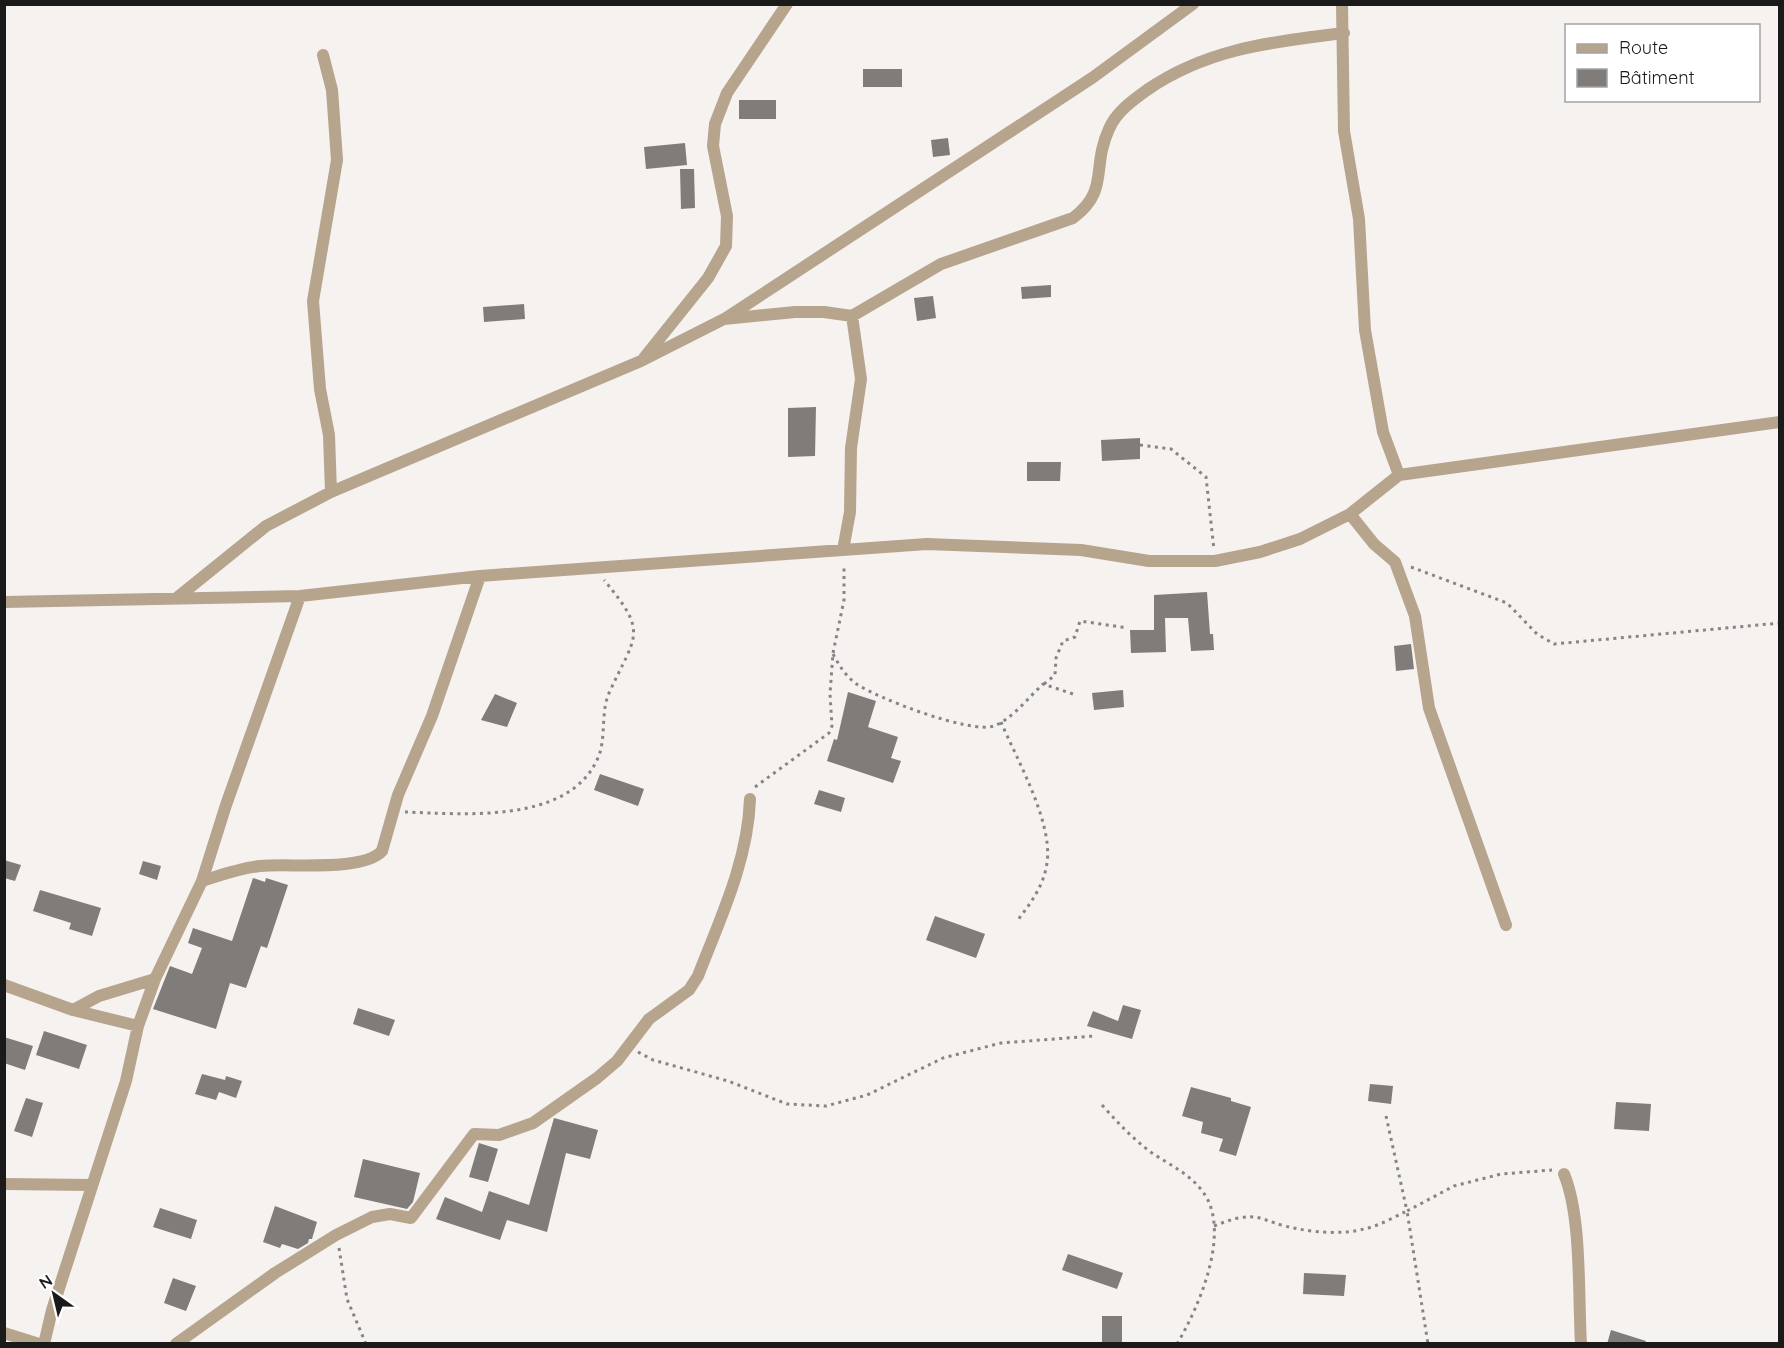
<svg xmlns="http://www.w3.org/2000/svg" width="1784" height="1348" viewBox="0 0 1784 1348" font-family="Quicksand,sans-serif">
<style>
.building{fill:#7f7c7a}
.lines{fill:none;stroke-linecap:round;stroke-linejoin:round}
.path{stroke:#878584;stroke-width:3;stroke-dasharray:3 4.5;stroke-linecap:butt}
.street{stroke:#b6a48d;stroke-width:12}
</style>
<rect width="100%" height="100%" fill="#f5f2f0"/>
<path class="building" d="M863 69H902V87H863Z
M739 100H776V119H739Z
M948 138 950 155 933 157 931 140Z
M685 143 687 165 646 169 644 147Z
M680 169H694L695 208 681 209Z
M1051 285V297L1022 299 1021 287Z
M933 296 936 318 917 321 914 298Z
M524 304 525 319 484 322 483 307Z
M816 407 815 456 788 457V408Z
M1140 438V459L1102 461 1101 440Z
M1027 462H1061L1060 481H1027Z
M1207 592 1210 634H1213L1214 650 1191 651 1188 618H1165L1166 652 1131 653 1130 630H1154V595Z
M1411 644 1414 669 1396 671 1394 646Z
M1123 690 1124 707 1094 710 1092 693Z
M848 692 876 701 868 727 898 737 891 758 901 761 893 783 827 761 834 739 837 740Z
M495 694 517 703 507 727 481 720Z
M600 774 644 789 638 806 594 790Z
M819 790 845 798 841 812 814 804Z
M4 860 21 865 15 881 4 878Z
M143 861 161 866 157 880 139 874Z
M253 878 265 882 266 878 288 885 267 948 261 946 246 988 230 983 216 1029 153 1009 170 966 192 974 202 948 188 943 193 928 232 941Z
M40 890 101 908 92 936 69 929 71 923 33 911Z
M935 916 985 934 976 958 926 940Z
M1123 1005 1141 1010 1132 1039 1087 1026 1093 1011 1118 1021Z
M358 1008 395 1020 389 1036 353 1024Z
M44 1031 87 1045 79 1069 36 1055Z
M4 1037 33 1046 25 1070 4 1063Z
M202 1074 225 1080 226 1076 242 1081 236 1098 219 1092 216 1100 195 1094Z
M1370 1084 1393 1086 1391 1104 1368 1101Z
M1191 1087 1231 1098V1101L1251 1107 1236 1156 1219 1151 1223 1139 1201 1133 1203 1122 1182 1116Z
M26 1098 43 1103 32 1137 14 1131Z
M1616 1102 1651 1104 1649 1131 1614 1129Z
M554 1118 598 1130 590 1159 566 1153 547 1232 507 1220 500 1240 436 1219 445 1197 482 1212 489 1191 529 1205Z
M479 1143 498 1149 488 1182 469 1177Z
M363 1159 420 1173 413 1202 407 1209 354 1197Z
M275 1206 317 1222 312 1239H309L308 1243 298 1249 282 1244 280 1248 263 1242Z
M160 1208 197 1220 191 1239 153 1227Z
M1068 1254 1123 1273 1117 1289 1062 1270Z
M1304 1273 1346 1275 1344 1296 1303 1294Z
M173 1278 196 1286 186 1311 164 1303Z
M1102 1316H1122V1344H1102Z
M1611 1330 1646 1341 1645 1344H1607Z"/>
<g class="lines">
<path class="path" d="M1140 445 1171 449 1206 477 1214 550
M1411 567 1507 603 1537 634 1554 644 1780 623
M833 654C839 665 845 675 855 683 876 698 970 734 994 726 1012 719 1029 697 1043 684L1076 695
M1044 684 1055 675 1056 658 1063 641 1075 637 1080 621 1128 628
M1001 722C1017 760 1053 822 1047 863 1044 885 1031 903 1017 921
M755 787 829 733 832 726 830 694 833 653 844 600V564
M405 812C464 814 567 824 597 760 607 740 600 714 609 693 636 634 649 634 604 580
M638 1052 653 1060 728 1081 787 1104 826 1106 867 1095 943 1058 1001 1043 1094 1036
M1102 1105C1118 1123 1133 1139 1152 1153 1170 1165 1190 1174 1203 1192 1232 1231 1199 1307 1177 1344
M1386 1116 1407 1211 1454 1186 1501 1174 1552 1170
M1214 1226C1261 1207 1257 1222 1299 1229 1318 1233 1346 1234 1364 1229 1379 1226 1394 1217 1407 1211L1428 1344
M339 1248 347 1299 366 1344"/>
<path class="street" d="M1342 4 1344 131 1359 219 1365 330 1383 432 1399 475
M323 55 332 90 337 160 313 301 320 389 329 435 331 492
M726 318 1092 78 1193 4
M644 358 708 278 726 246 727 216 713 146 715 124 727 93 787 4
M1350 514 1374 544 1395 562 1415 616 1429 708 1506 925
M843 550 850 512 851 448 861 379 852 316
M178 597 266 526 331 492 641 361 724 319 795 312H824L852 316 941 264 1073 218C1110 190 1091 168 1109 129 1116 112 1133 100 1147 90 1208 48 1273 42 1344 33
M4 602 300 596 480 576 927 544 1081 550 1149 561H1215L1260 552 1300 539 1350 514 1399 475 1780 422
M202 881C221 875 240 868 260 866 289 863 363 872 382 851L398 795 432 716 480 576
M4 985 73 1010 99 996 155 979 202 881 226 805 300 596
M73 1010 138 1026
M1564 1174C1582 1217 1578 1296 1581 1344
M4 1184 91 1185
M4 1333 39 1344
M44 1344 52 1310 126 1081 138 1026 155 979
M176 1344 275 1273 336 1235 372 1217 390 1214 411 1218 474 1134 499 1135 533 1123 597 1078 617 1061 649 1019 689 990 698 976C720 919 748 861 750 799"/>
</g>
<rect width="1784" height="1348" fill="none" stroke="#1b1a1a" stroke-width="12"/>
<rect x="1565" y="24" width="195" height="78" fill="#ffffff" stroke="#a4a3a3" stroke-width="1.5"/>
<rect x="1577" y="44" width="30" height="9" fill="#b6a48d" stroke="#a4a3a3" stroke-width="1.5"/>
<text x="1619" y="54" font-size="18" fill="#1b1a1a">Route</text>
<rect x="1577" y="69" width="30" height="18" fill="#7f7c7a" stroke="#a4a3a3" stroke-width="1.5"/>
<text x="1619" y="84" font-size="18" fill="#1b1a1a">Bâtiment</text>
<g transform="translate(54 1294) rotate(326)" stroke="#ffffff" stroke-width="4.5" paint-order="stroke">
<path d="M0-4.5L10 22L0 15L-10 22Z" fill="#1b1a1a"/>
<text y="-9" font-size="16" font-weight="bold" text-anchor="middle" fill="#1b1a1a">N</text>
</g>
</svg>
